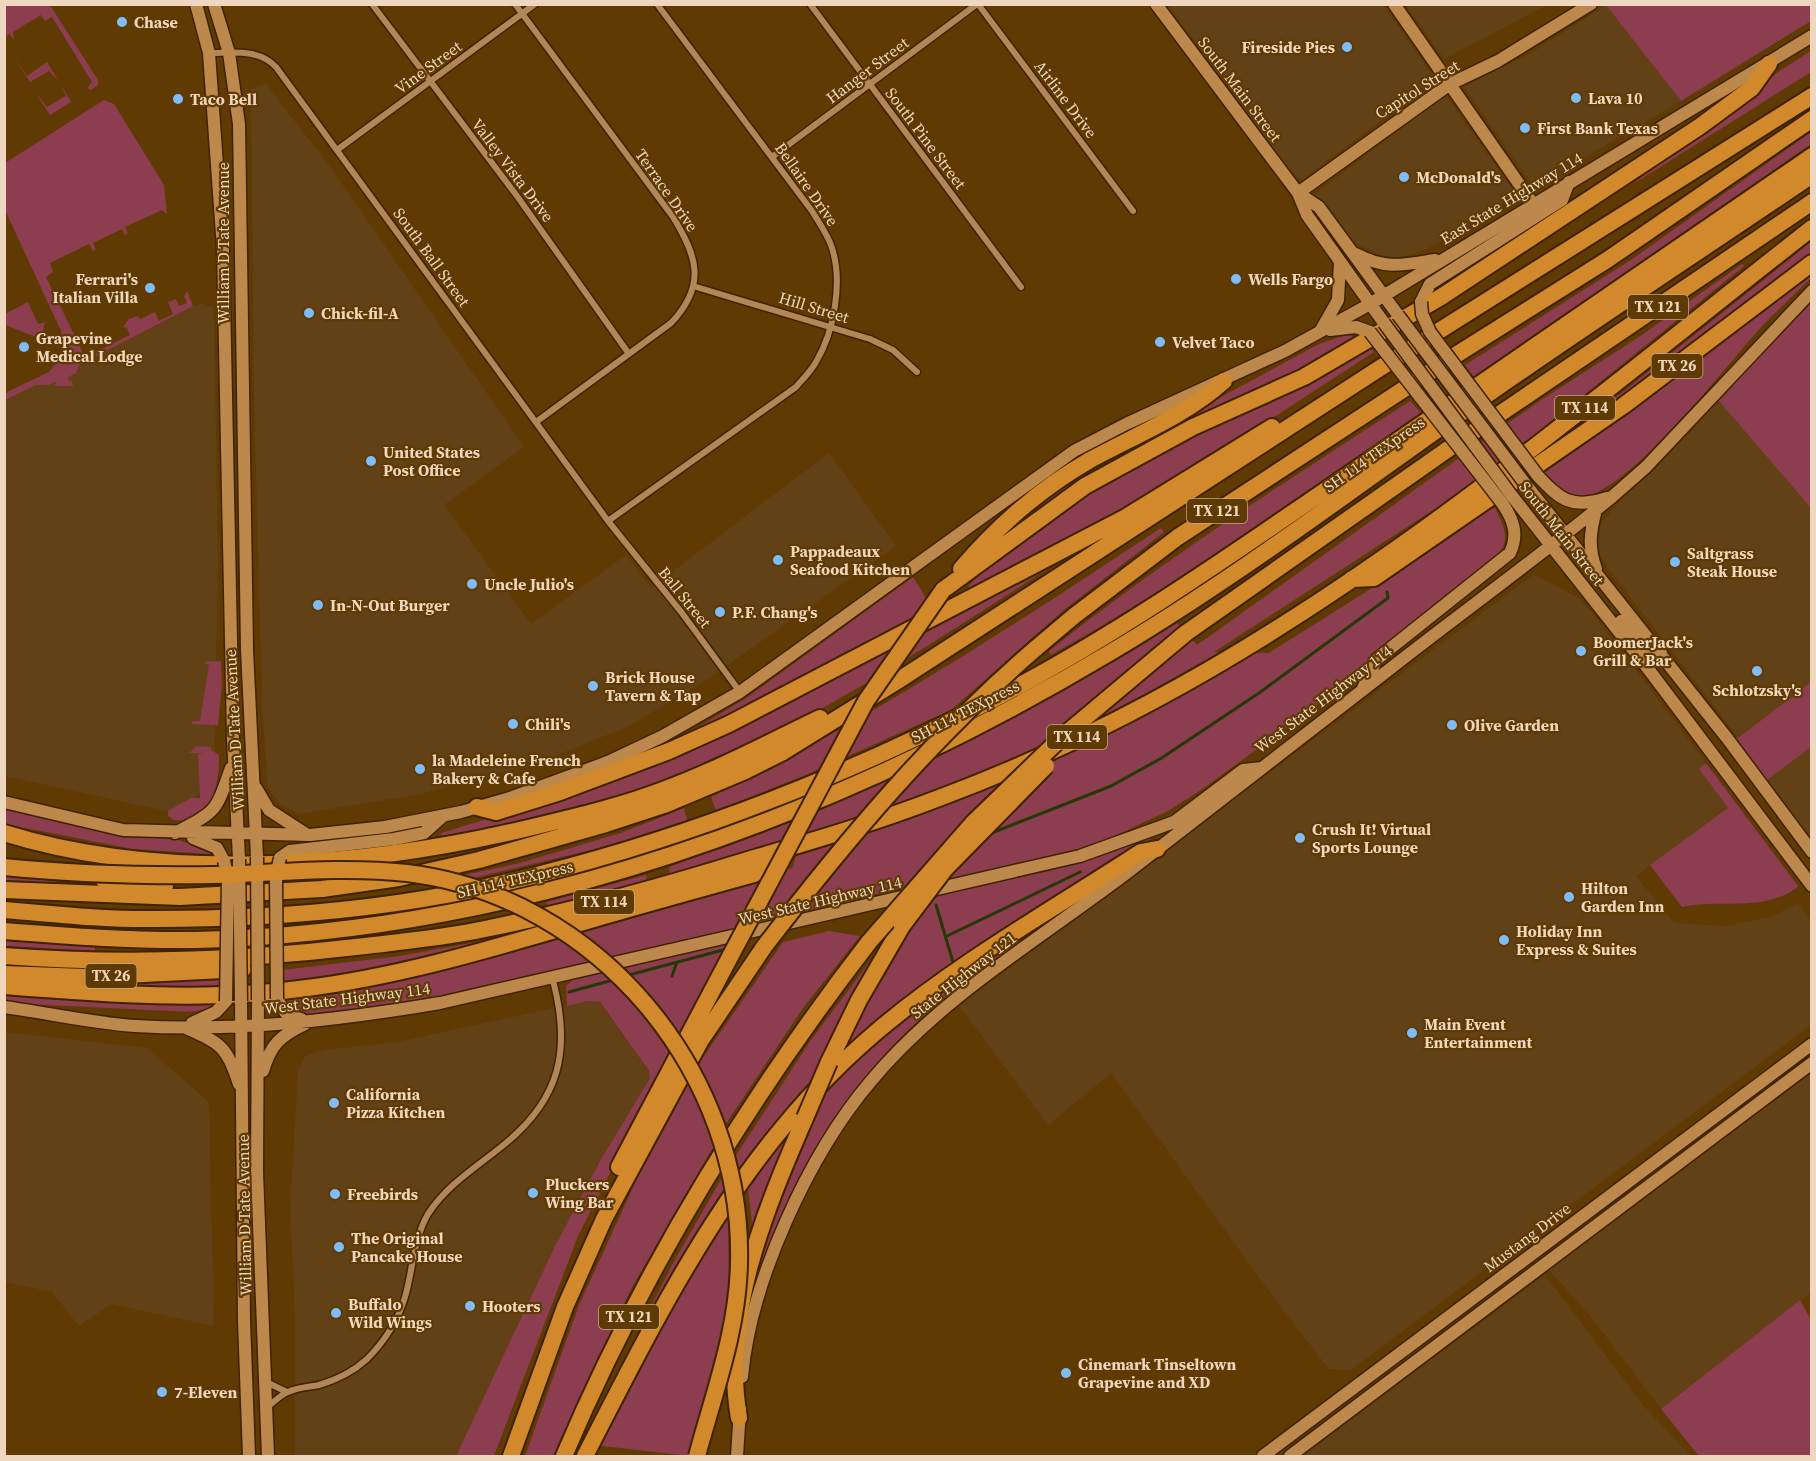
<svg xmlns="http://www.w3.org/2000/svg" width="1816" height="1461" viewBox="0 0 1816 1461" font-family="'Source Serif 4',serif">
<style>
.built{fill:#634116}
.grass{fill:#8c3d4f}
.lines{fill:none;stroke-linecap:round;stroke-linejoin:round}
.stream{stroke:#263806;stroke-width:3}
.street-casing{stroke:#3f2200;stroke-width:9}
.secondary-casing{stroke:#3f2200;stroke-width:15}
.highway-casing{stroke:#3f2200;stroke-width:20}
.street{stroke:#b28758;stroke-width:6}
.secondary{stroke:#bc884b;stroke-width:12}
.highway{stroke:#d2892c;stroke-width:16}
.secondary-bridge-casing{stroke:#3f2200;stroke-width:15;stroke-linecap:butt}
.highway-bridge-casing{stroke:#3f2200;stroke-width:20;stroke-linecap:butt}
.secondary-bridge{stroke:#bc884b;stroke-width:12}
.highway-bridge{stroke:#d2892c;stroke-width:16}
.poi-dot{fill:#7ebdf9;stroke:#603a03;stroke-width:2}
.labels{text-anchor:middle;stroke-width:4.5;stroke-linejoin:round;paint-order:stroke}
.shield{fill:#603a03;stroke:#c4a887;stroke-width:1.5}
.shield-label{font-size:15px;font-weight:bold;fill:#efd7bf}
.poi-label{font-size:16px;font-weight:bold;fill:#efd7bf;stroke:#603a03;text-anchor:start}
.street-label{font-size:16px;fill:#efd7bf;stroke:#603a03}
</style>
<rect width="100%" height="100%" fill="#603a03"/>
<path class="built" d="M1168 5H1383L1435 79 1301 181 1278 156Z
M1406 5H1547L1444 59Z
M1606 5 1681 101 1534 187 1464 87 1531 53Z
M266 84 331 168 524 447 444 505 531 624 626 555 651 588 829 453 896 546 705 681 629 726 540 762 421 794 300 814 281 805 268 787 262 704 254 391 251 88Z
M1447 97 1517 196 1425 250 1392 260 1351 241 1314 195 1439 99Z
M204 303 206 306H213L214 319 218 561 214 777 180 814 5 776V400L36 385 70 382 67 377 77 370 79 365 193 306Z
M1718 400 1811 508V682L1738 737 1608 568 1600 555 1597 541 1601 524 1618 503Z
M1534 574 1580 599 1601 624 1706 763 1699 769 1728 808 1636 876 1674 923 1726 926 1771 917 1798 903 1811 921V1025L1351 1370 1329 1369 1277 1302 1111 1073 1048 1125 959 1006Z
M1811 747V842L1766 781Z
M587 1001 599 1002 649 1072 650 1078 600 1161 555 1246 456 1456H295V1314L290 1208 298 1071 305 1056 324 1050 397 1042Z
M5 1032 147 1048 209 1102 214 1326 111 1304 79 1326 52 1292 5 1282Z
M1811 1072V1292L1661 1409 1592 1318 1549 1270Z
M1545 1275 1643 1405 1691 1456H1303Z"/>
<path class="grass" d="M5 4 50 5 98 80V85L91 90 87 88 92 82 52 17 45 21 41 15 13 32 14 40 9 34 5 37Z
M1606 5H1811V21L1681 101Z
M1811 51V72L1630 186 1781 70Z
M13 56 27 76 47 62 58 80 49 71 30 82 35 90Z
M61 85 71 102 50 115 35 92 47 107 66 96Z
M104 100 114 104 164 185 167 214 162 210 125 227 128 234 125 235 122 229 93 243 96 250 93 251 89 244 50 263 53 272 46 277 85 357 130 335 127 328 123 327 129 319 138 316 140 319 155 312 159 321 173 314 168 302 176 299 179 306 187 303 184 296 187 291 193 306 79 365 76 373 68 377 69 381H72L73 386H55L56 382 49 385H36L5 400V395L9 391 49 372 61 357 69 353 67 349 63 351 61 331 5 210V163Z
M1811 132V144L1474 377 1465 365 1631 260Z
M1811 242V254L1710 333 1571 433Z
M1742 264 1744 266 1475 483 1214 652 1269 653 1407 566 1490 504 1493 509 1495 508C1508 535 1510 540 1492 565L1378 654 1346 684 1201 790 1168 811 1093 846 1041 861 896 889 714 935 421 1001 325 1014H310L290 1009 284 999 408 977 792 868 804 834 670 876 669 867 831 803 998 726 1177 623 1197 645 1538 402 1642 335Z
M1811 271V278C1796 293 1780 308 1765 323 1730 360 1629 494 1581 497 1565 498 1554 484 1544 473L1754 318Z
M28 302 38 324 45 322 41 339 5 325V314Z
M1811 303V508L1718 400 1788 324Z
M1346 335 1352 336 1353 342 1283 379 1123 455 1121 451 1319 344Z
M1371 348 1374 352 1168 486 972 589 968 586 1003 553 1083 493Z
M1410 401 1421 413C1300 497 1180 584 1051 655L1049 651C1164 559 1287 481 1410 401Z
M1075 475 1079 483 992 547 1009 525Z
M1161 528 1164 532 1064 610 951 710 808 774 716 811 711 797C869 721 1015 624 1161 528Z
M1055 561 1057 563C934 641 815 723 679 777 603 808 522 822 442 837L441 833 575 792Z
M913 577 935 612 685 739 683 736 745 699Z
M221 661 222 684 218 725 191 724 193 721H200L209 665 203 662Z
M1811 682V747L1766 781 1735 740Z
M197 746 211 747V750L219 755C220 783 211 826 173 820L168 816V811L191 798H200L198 754 205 753H189Z
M1706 763 1798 886 1795 889C1759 913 1721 898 1682 907L1650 865 1728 808 1699 769Z
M5 808 132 836 178 840 211 850 210 854 133 849 5 824Z
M684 808 687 820 608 846 469 879 459 876 520 863 621 833Z
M1153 833H1159L845 1051 841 1048 880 975 884 977 912 927 935 896 1091 858Z
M5 874 64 883 56 885 5 880Z
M646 875 647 882 548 906 546 902Z
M829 931 860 936 803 1008 725 1125 697 1066 783 942Z
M493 939 495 942 446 956 282 986V970L400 956Z
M5 940 95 946V951L5 946Z
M1014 942 1016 946C989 966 958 985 932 1008 880 1054 833 1113 800 1175 779 1213 765 1257 752 1298L761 1249 832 1079 927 1000Z
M728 944 680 1036 647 994 622 968Z
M875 955 878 958 813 1083 738 1173 735 1157 811 1040Z
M602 973 640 1011 671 1053 578 1236 494 1456H456L555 1246 600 1161 650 1078 649 1071 600 1002 587 1001 567 1006 566 986 573 980Z
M220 976 218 989H112L87 982Z
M4 994C75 997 144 1004 215 1001 206 1015 185 1011 171 1011L7 1003H5Z
M688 1083 696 1095 714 1146 631 1289 554 1456H525L579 1305 641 1170Z
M802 1110 753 1233 747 1178Z
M723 1176 726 1191 615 1388 611 1386 672 1265Z
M728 1212 729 1294 721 1342 689 1456 595 1445Z
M1800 1300 1811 1320V1456H1699L1661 1409Z"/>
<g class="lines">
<path class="stream" d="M989 834 1111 786 1160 759 1259 693 1388 598 1387 592
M936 905 953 962
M947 936 1080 872
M625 976 723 950
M672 976 677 962
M569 992 613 980"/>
<g class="street-casing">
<path id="street" d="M372 4 517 196 629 354
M515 4 673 217C697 256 707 285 671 323L536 422
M810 4 1021 287
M978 4 1133 211
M209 53C232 53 258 48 276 67L608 521 682 613 740 692
M337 150 535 4
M772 157 977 4
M693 286 870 339 893 350 917 372
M608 521 796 387C803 379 811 371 816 362 834 332 843 282 832 248 828 235 819 223 812 211L657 4
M266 1382 287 1392
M266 1408C273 1403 280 1395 288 1392 298 1387 309 1387 319 1385 336 1380 354 1371 367 1359 384 1342 398 1320 405 1297 413 1270 413 1240 428 1214 447 1185 475 1168 501 1147 561 1100 572 1049 552 977"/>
</g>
<g class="secondary-casing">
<path id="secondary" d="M196 4 209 53 223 249 233 738 239 859
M214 4 229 53 239 124 247 650 257 857
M1156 4 1298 193 1307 215 1384 323
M1394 4 1533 204
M1298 193 1450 84 1498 61 1591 4
M1298 193 1319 207 1398 315
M1356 254C1386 270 1403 265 1435 260
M1421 302 1430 284 1562 200 1569 182
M1321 330 1338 300 1340 262
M1330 330 1356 327 1370 332
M1538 476C1561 501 1573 509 1607 498
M1526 485 1727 738 1812 852
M1512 496 1646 666 1812 886
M1596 569C1588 547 1590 532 1596 510
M1621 621 1646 651 1661 653
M1363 688 1377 659 1510 553C1519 534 1513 519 1502 503
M256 788 269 810 306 834
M4 802 123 830 310 835 385 827 461 812 510 798 608 762 663 736 740 692 1074 451 1126 424 1285 351 1370 304 1812 36
M175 833C218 810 215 813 231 768
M193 838 217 848 224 861
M280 858 290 851 394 839 424 833 443 816
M277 999 287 1015 301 1019
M258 1000 257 1172 268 1456
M241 1001 244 1321 249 1456
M4 1007C48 1013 92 1023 135 1026 237 1032 340 1020 440 1003L1080 856 1174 822 1243 770 1262 768
M192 1023 216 1012 226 1001
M186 1028C222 1044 226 1046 239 1084
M263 1071C271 1044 280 1036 305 1024
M742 1377C750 1282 809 1154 871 1081 942 996 1040 939 1128 872 1214 806 1300 739 1386 672 1461 613 1539 557 1613 496L1646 467 1812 291
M737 1456 740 1409
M1263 1456 1812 1044
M1290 1456 1812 1063"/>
</g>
<g class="highway-casing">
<path id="highway" d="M961 569C999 524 1040 489 1090 460 1136 435 1185 416 1224 381
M1352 579 1374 578 1623 406 1812 263
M943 590 1085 486 1193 427 1304 377 1441 297 1699 127 1752 88 1769 64
M1035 649 1074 616 1178 537 1459 353 1607 260 1812 119
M1062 737 1186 633 1454 445 1812 202
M477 807 496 812 560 792 669 751 729 724 1126 517 1272 427
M4 833C172 885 374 866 541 825 582 815 624 805 663 790 717 770 768 743 820 718
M104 880 165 886
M4 890 180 897 322 889 399 878 479 860 606 824 664 805 745 771 783 752 899 680 1377 370 1812 96
M4 910C55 914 105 920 156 919 262 919 372 911 477 889 654 851 836 782 996 698 1128 629 1248 543 1371 459 1518 358 1664 257 1812 156
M4 931C68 936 132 941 196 940 520 932 835 817 1111 652 1244 573 1367 478 1494 390 1599 317 1706 247 1812 175
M4 956C123 965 238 961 356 947 399 942 443 938 485 929 574 911 661 887 748 860 812 841 877 822 939 798 1057 754 1174 694 1281 626 1468 508 1638 364 1812 228
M4 974 84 977 243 969
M4 986C105 994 207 1002 307 988 401 976 490 949 580 923 638 906 696 890 754 874L777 854
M829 1062 859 1000 902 926
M619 1167 731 955
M739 1418C721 1316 765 1210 805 1118
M511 1456 565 1307 604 1219 701 1040 764 947
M564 1456C642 1272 747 1100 869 942
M585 1456C664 1302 740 1148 875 1033 956 964 1052 910 1141 852L1157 849"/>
</g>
<use href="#street" class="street"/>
<use href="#secondary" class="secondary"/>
<use href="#highway" class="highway"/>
<g class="secondary-bridge-casing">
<path id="secondary-bridge" d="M1421 302 1422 314 1430 332 1538 476
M1398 315 1526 485
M1384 323 1512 496
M1370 332 1502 503
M257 857 258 1000
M239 859 241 1001
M224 861 228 878 226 1001
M277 999 276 875 280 858"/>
</g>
<g class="highway-bridge-casing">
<path id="highway-bridge" d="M4 867C74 874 144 876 214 875 278 873 343 866 407 873 598 896 744 1073 739 1263 738 1329 714 1393 697 1456
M902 926 945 869 1046 766
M869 942 973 823 1062 737
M764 947C846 840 932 738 1035 649
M731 955 866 701 943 590
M805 1118 829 1062"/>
</g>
<use href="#secondary-bridge" class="secondary-bridge"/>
<use href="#highway-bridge" class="highway-bridge"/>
</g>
<g class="poi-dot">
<circle cx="122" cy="22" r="6"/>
<circle cx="1347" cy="47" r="6"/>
<circle cx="1576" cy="98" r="6"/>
<circle cx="178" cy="99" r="6"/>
<circle cx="1525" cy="128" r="6"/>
<circle cx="1404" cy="177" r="6"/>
<circle cx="1236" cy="279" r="6"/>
<circle cx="150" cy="288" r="6"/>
<circle cx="309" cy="313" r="6"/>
<circle cx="1160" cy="342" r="6"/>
<circle cx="24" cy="347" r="6"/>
<circle cx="371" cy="461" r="6"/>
<circle cx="778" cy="560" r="6"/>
<circle cx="1675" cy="562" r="6"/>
<circle cx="472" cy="584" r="6"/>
<circle cx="318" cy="605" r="6"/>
<circle cx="720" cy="612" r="6"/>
<circle cx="1581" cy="651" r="6"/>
<circle cx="1757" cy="671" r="6"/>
<circle cx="593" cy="686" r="6"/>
<circle cx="513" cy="724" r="6"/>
<circle cx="1452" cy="725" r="6"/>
<circle cx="420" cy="769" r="6"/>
<circle cx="1300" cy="838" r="6"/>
<circle cx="1569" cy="897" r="6"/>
<circle cx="1504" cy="940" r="6"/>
<circle cx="1412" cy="1033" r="6"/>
<circle cx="334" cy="1103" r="6"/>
<circle cx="533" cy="1193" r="6"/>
<circle cx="335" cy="1194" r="6"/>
<circle cx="339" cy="1247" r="6"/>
<circle cx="470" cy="1306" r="6"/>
<circle cx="336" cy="1313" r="6"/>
<circle cx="1066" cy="1373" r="6"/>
<circle cx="162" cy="1392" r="6"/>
</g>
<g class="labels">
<g class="shield">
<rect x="1628" y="295" width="60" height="24" rx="4.5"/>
<rect x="1651.5" y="354" width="51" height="24" rx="4.5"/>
<rect x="1555" y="396" width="60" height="24" rx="4.5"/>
<rect x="1187" y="499" width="60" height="24" rx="4.5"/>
<rect x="1047" y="725" width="60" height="24" rx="4.5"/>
<rect x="574" y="890" width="60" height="24" rx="4.5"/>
<rect x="85.5" y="964" width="51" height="24" rx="4.5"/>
<rect x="599" y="1305" width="60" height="24" rx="4.5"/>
</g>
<g class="shield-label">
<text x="1658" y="312">TX 121</text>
<text x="1677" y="371">TX 26</text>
<text x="1585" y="413">TX 114</text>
<text x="1217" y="516">TX 121</text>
<text x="1077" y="742">TX 114</text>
<text x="604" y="907">TX 114</text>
<text x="111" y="981">TX 26</text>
<text x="629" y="1322">TX 121</text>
</g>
<g class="poi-label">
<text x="134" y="28">Chase</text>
<text x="1335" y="53" text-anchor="end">Fireside Pies</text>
<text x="1588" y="104">Lava 10</text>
<text x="190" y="105">Taco Bell</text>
<text x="1537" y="134">First Bank Texas</text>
<text x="1416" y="183">McDonald's</text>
<text x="138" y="285" text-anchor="end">Ferrari's<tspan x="138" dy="18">Italian Villa</tspan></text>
<text x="1248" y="285">Wells Fargo</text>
<text x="321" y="319">Chick-fil-A</text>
<text x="36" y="344">Grapevine<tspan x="36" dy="18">Medical Lodge</tspan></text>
<text x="1172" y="348">Velvet Taco</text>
<text x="383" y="458">United States<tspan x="383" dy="18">Post Office</tspan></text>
<text x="790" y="557">Pappadeaux<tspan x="790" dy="18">Seafood Kitchen</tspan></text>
<text x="1687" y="559">Saltgrass<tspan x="1687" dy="18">Steak House</tspan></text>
<text x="484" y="590">Uncle Julio's</text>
<text x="330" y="611">In-N-Out Burger</text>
<text x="732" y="618">P.F. Chang's</text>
<text x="1593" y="648">BoomerJack's<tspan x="1593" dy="18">Grill &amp; Bar</tspan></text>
<text x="605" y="683">Brick House<tspan x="605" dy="18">Tavern &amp; Tap</tspan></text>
<text x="1757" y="696" text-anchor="middle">Schlotzsky's</text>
<text x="525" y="730">Chili's</text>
<text x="1464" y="731">Olive Garden</text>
<text x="432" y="766">la Madeleine French<tspan x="432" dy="18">Bakery &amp; Cafe</tspan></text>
<text x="1312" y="835">Crush It! Virtual<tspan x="1312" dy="18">Sports Lounge</tspan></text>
<text x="1581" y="894">Hilton<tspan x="1581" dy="18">Garden Inn</tspan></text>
<text x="1516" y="937">Holiday Inn<tspan x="1516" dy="18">Express &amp; Suites</tspan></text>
<text x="1424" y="1030">Main Event<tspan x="1424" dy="18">Entertainment</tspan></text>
<text x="346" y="1100">California<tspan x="346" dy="18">Pizza Kitchen</tspan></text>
<text x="545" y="1190">Pluckers<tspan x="545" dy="18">Wing Bar</tspan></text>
<text x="347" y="1200">Freebirds</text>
<text x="351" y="1244">The Original<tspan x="351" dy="18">Pancake House</tspan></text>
<text x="348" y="1310">Buffalo<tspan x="348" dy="18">Wild Wings</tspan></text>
<text x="482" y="1312">Hooters</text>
<text x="1078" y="1370">Cinemark Tinseltown<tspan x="1078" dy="18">Grapevine and XD</tspan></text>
<text x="174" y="1398">7-Eleven</text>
</g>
<g class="street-label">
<text transform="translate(428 67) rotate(-36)" y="6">Vine Street</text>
<text transform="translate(867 70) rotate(-37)" y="6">Hanger Street</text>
<text transform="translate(1240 89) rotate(53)" y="6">South Main Street</text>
<text transform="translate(1417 89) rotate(-32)" y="6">Capitol Street</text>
<text transform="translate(1066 99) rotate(53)" y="6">Airline Drive</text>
<text transform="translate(926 138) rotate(53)" y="6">South Pine Street</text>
<text transform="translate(513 170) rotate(53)" y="6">Valley Vista Drive</text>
<text transform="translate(807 184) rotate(55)" y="6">Bellaire Drive</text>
<text transform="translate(667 190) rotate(55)" y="6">Terrace Drive</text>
<text transform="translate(1511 198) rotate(-31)" y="6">East State Highway 114</text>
<text transform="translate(223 243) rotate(-90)" y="6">William D Tate Avenue</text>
<text transform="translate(432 257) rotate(54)" y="6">South Ball Street</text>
<text transform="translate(814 307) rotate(17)" y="6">Hill Street</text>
<text transform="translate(1374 454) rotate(-35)" y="6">SH 114 TEXpress</text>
<text transform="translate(1562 533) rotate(52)" y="6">South Main Street</text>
<text transform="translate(685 597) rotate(51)" y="6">Ball Street</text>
<text transform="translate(1323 699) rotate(-37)" y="6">West State Highway 114</text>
<text transform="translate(965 711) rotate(-27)" y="6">SH 114 TEXpress</text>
<text transform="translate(234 730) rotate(-93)" y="6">William D Tate Avenue</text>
<text transform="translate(515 879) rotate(-13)" y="6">SH 114 TEXpress</text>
<text transform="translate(820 900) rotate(-13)" y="6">West State Highway 114</text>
<text transform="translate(963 975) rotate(-38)" y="6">State Highway 121</text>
<text transform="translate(347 998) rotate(-7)" y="6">West State Highway 114</text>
<text transform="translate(244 1215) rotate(-91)" y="6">William D Tate Avenue</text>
<text transform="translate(1527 1237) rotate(-37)" y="6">Mustang Drive</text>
</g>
</g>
<rect width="1816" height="1461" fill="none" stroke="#efd7bf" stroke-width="12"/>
</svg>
